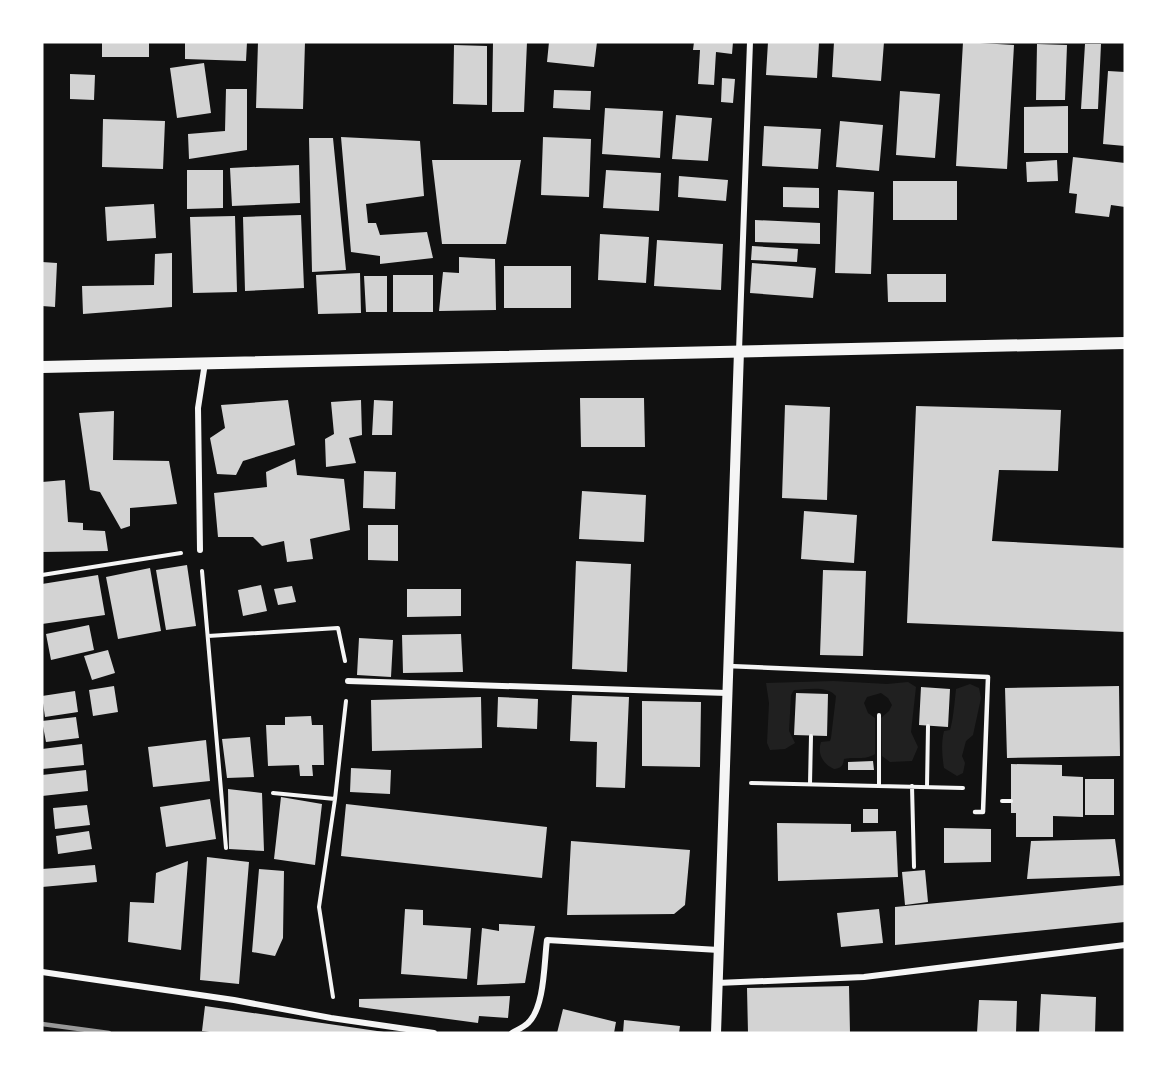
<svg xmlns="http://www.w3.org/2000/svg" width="1167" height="1075" viewBox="0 0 1167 1075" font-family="'Asap Condensed',sans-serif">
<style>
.green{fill:#202020}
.building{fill:#d3d3d3}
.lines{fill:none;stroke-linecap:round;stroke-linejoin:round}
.path{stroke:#f5f5f5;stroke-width:4}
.service{stroke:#f5f5f5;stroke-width:4.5}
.minor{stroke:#f5f5f5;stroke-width:6}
.tertiary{stroke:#f5f5f5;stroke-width:10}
.secondary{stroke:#f5f5f5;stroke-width:12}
.rail{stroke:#9a9a9a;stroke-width:4.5}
</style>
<rect width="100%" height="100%" fill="#111"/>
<path class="green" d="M833 681 887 684 908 682 916 687 911 732 918 747 912 761 890 762 882 756 881 718 889 711 892 705 888 698 881 693 867 697 864 703 868 713 875 718V754C864 761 855 756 844 759 843 766 841 768 834 769 823 764 817 754 821 742L830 741 831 738 836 696C826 685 807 690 794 690L791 695 789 731 795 743 785 749 770 750 767 743 769 703 766 683Z
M970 684 979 688 981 698 973 735 966 741 962 756 965 763 963 773 957 776 944 768C942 756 941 743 944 731L950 730C953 722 955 699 956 689Z"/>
<path class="building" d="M102 42H149V57H102Z
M185 42H247L246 61 185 59Z
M258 42H305L303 109 256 108Z
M493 42H527L524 112H492Z
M549 42H597L594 67 547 62Z
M694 42H733L732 54 716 52 714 85 698 84 700 50H693Z
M768 42H819L817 78 766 75Z
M834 42H884L881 81 832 77Z
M963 42 1014 45 1007 169 956 166Z
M1037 44 1067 45 1065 100H1036Z
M1085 44H1101L1098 109H1081Z
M454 45 487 46V105L453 104Z
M204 63 211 113 177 118 170 68Z
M1108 71 1125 72V146L1103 144Z
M70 74 95 75 94 100 70 99Z
M722 78 735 79 733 103 721 102Z
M226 89H247V150L189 159 188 134 225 131Z
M554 90 591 91 590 110 553 108Z
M900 91 940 94 935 158 896 155Z
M1068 106V153H1024V107Z
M605 108 663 111 660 158 602 154Z
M676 115 712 118 708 161 672 159Z
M103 119 165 121 163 169 102 167Z
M840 121 883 125 879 171 836 167Z
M764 126 821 129 818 169 762 166Z
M341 137 420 141 424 196 366 204 368 223H376L380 235 427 232 433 258 380 264V256L351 252Z
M543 137 591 139 589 197 541 195Z
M309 138H333L346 270 312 272Z
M1073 157 1125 163V207L1111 205 1109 217 1075 213 1077 194 1069 193Z
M432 160H521L506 244H442Z
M1057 160 1058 181 1027 182 1026 162Z
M299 165 300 203 232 206 230 168Z
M187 170H223V208L187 209Z
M606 170 661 173 659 211 603 208Z
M679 176 728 180 726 201 678 197Z
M893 181H957V220H893Z
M783 187 819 188V208L783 207Z
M838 190 874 192 871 274 835 273Z
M154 204 156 238 107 241 105 207Z
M301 215 304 288 245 291 243 217Z
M235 216 237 292 193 293 190 217Z
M755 220 820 223V244L755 242Z
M600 234 649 237 646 283 598 280Z
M657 240 723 244 721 290 654 286Z
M752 246 798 249 797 262 751 260Z
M172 253V307L83 314 82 286 154 285 155 254Z
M459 257 495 259 496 310 439 311 443 272 459 273Z
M42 262 57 263 55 307 42 306Z
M752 263 816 268 813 298 750 293Z
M504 266H571V308H504Z
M360 273 361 313 318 314 316 275Z
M887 274H946V302H888Z
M393 275H433V312H393Z
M364 276H387V312H366Z
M580 398H644L645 447H581Z
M288 400 295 445 243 461 236 475 217 474 210 438 225 428 221 405Z
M361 400 362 435 349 438 356 463 326 467 325 439 334 434 331 402Z
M374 400 393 401 392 435H372Z
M785 405 830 407 827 500 782 498Z
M916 406 1061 410 1058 471 999 470 992 541 1125 548V632L907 623Z
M114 411 113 460 169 461 177 504 130 508V526L121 529 100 492 90 490 79 413Z
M295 459 297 475 344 479 350 530 310 539 313 559 287 562 284 541 262 546 253 537H218L214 493 267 487 266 472Z
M364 471 396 472 395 509 363 508Z
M65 480 68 522 83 523V530L105 531 108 551 42 552V482Z
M582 491 646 495 644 542 579 539Z
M804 511 857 515 854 563 801 559Z
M368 525H398V561L368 560Z
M576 561 631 564 627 672 572 669Z
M187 565 196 626 166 630 156 570Z
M150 568 161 631 118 639 106 577Z
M823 570 866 571 863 656 820 655Z
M98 575 105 615 42 624V584Z
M261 585 267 611 243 616 238 590Z
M292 586 296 602 278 605 274 589Z
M407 589H461V616L407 617Z
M89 625 94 650 51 660 46 634Z
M461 634 463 672 403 673 402 635Z
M359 638 393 640 391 677 357 675Z
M108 650 115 673 92 680 84 656Z
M114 686 118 712 93 716 89 690Z
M1119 686 1120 756 1007 758 1005 688Z
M921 687 950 689 948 727 919 725Z
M75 691 78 712 45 717 42 696Z
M796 693 828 694 827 736 794 735Z
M572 695 629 697 625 788 596 787 597 742 570 741Z
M481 697 482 748 372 751 371 700Z
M498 697 538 699 537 729 497 727Z
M642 701 701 702 700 767 642 766Z
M311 716 312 725H323L324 765H312L313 776H300L299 765 268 766 266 725H285V717Z
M76 717 79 738 46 742 42 721Z
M250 737 254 777 227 778 222 739Z
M206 740 210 781 153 787 148 747Z
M82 744 84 765 42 769V749Z
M873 761 874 770H848V762Z
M1011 764 1062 765V776L1083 777V817L1053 816V837H1016V813H1011Z
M351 768 391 770 390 794 350 792Z
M86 770 88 791 42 796V775Z
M1085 779H1114V815H1085Z
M228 789 262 793 264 851 229 849Z
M281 797 322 804 315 865 274 859Z
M210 799 216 839 166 847 160 807Z
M346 804 547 827 542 878 341 856Z
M87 805 90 825 55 829 53 808Z
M863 809H878V823H863Z
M777 823 851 824V832L896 831 898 877 778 881Z
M944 828 991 829V862L944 863Z
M89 831 92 849 58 854 56 836Z
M1115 839 1120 876 1027 879 1031 841Z
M571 841 690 850 685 905 674 914 567 915Z
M207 857 249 862 239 984 200 980Z
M188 861 181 950 128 942 130 902 154 903 156 873Z
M95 865 97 882 42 887V869Z
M259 869 284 871 283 938 275 956 252 952Z
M925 870 928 902 905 905 902 872Z
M1125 885V922L895 945V907Z
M405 909 423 910V925L471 928 467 979 401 974Z
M879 909 883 943 841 947 837 913Z
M499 924 535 926 525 983 477 985 482 928 499 931Z
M849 986 850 1033H748L747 988Z
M1041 994 1096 997 1095 1033H1039Z
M510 996 508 1018 479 1016 478 1023 359 1007V999Z
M979 1000 1017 1001 1016 1033H977Z
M205 1006 384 1032V1033H217L202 1031Z
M563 1009 616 1022 614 1033H557Z
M624 1020 680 1026 679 1033H623Z"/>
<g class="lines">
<path class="path" d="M202 571 226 848
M42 575 181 553
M208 636 338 628 345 661
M879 715V786
M751 783 963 788
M810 784 811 736
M912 786 914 867
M927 787 928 726
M273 793 335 799 346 701
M1002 801H1011
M333 997 319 907 335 799"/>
<path class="service" d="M728 666 988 677 983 812H975"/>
<path class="minor" d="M739 351 750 42
M200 550 198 408 205 363
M348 681 727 693
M42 972 234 1000 331 1018 434 1033
M717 983 864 977 1125 945
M512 1033C517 1030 524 1027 528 1023 545 1007 544 962 547 940L719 950"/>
<path class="tertiary" d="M716 1033 739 351"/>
<path class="secondary" d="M42 367 1125 343"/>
<path class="rail" d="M42 1024 109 1033"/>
</g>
<rect width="1167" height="1075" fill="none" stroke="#ffffff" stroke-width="87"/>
</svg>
